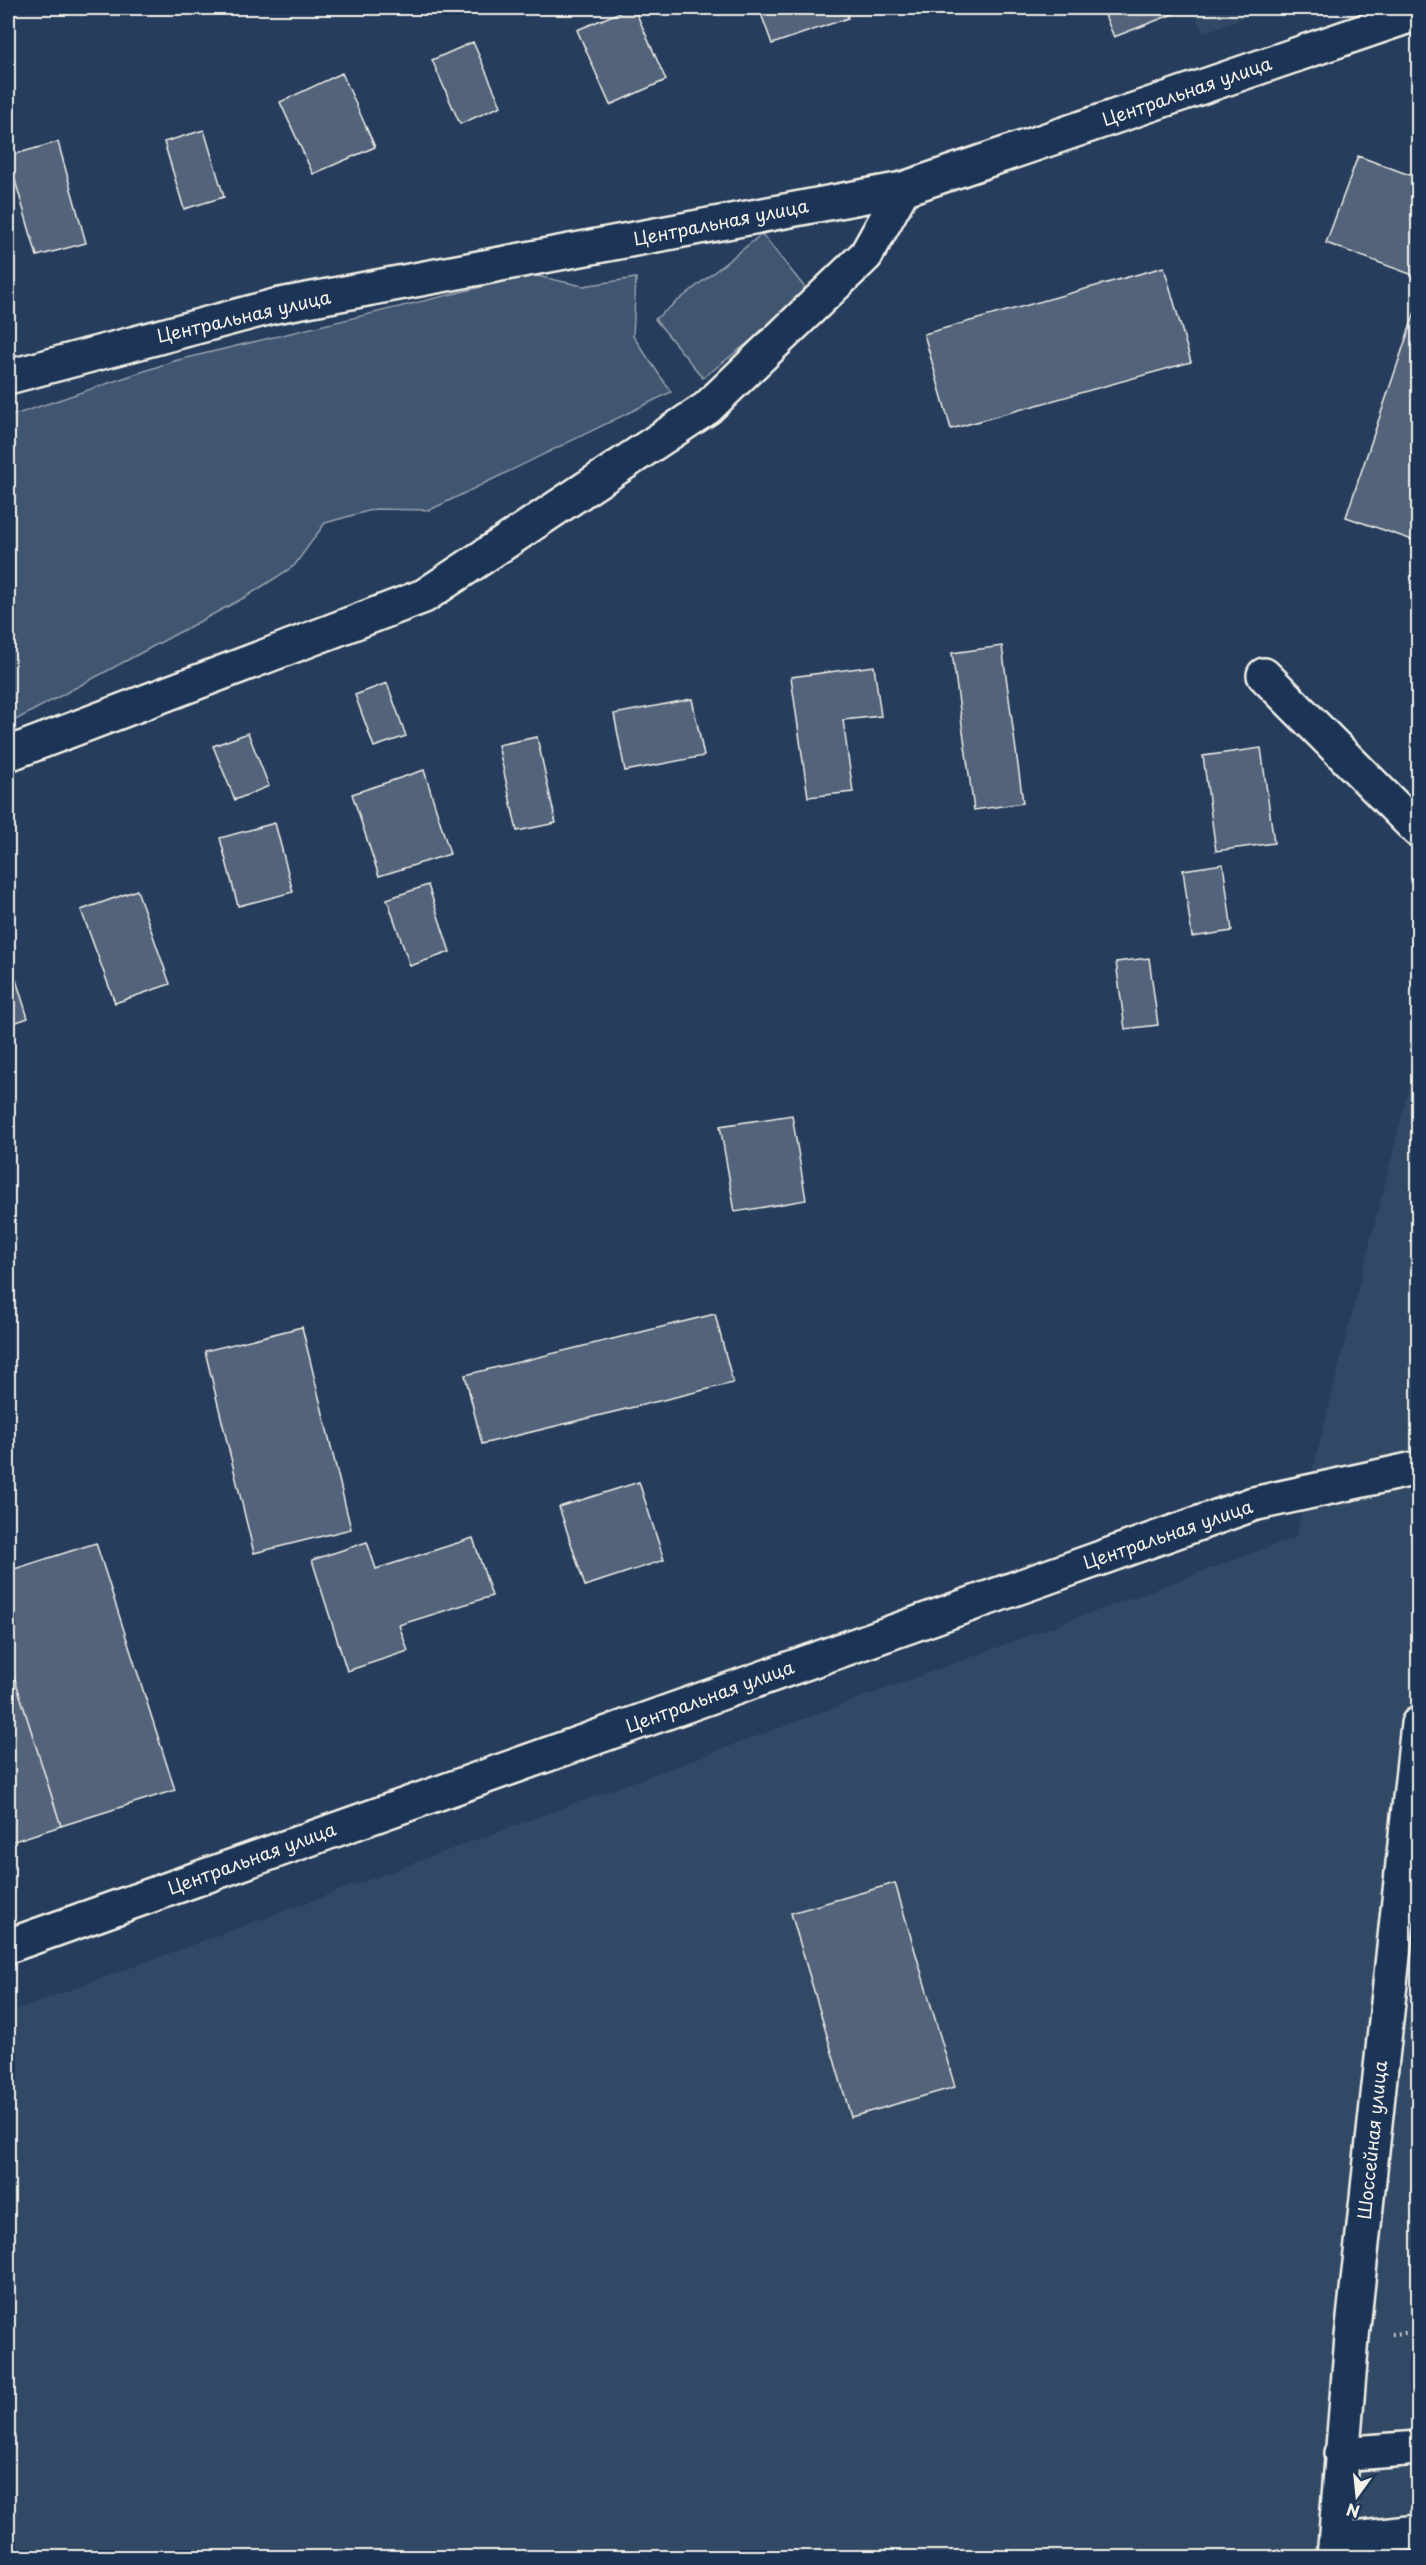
<svg xmlns="http://www.w3.org/2000/svg" width="1426" height="2565" viewBox="0 0 1426 2565" font-family="'Playpen Sans',sans-serif">
<style>
.built{fill:#334966}
.green{fill:#40546f;stroke:#9aa2ac;stroke-width:1.5}
.building{fill:#52647b;stroke:#f4f1e8;stroke-width:1.5}
.lines{fill:none;stroke-linecap:round;stroke-linejoin:round}
.minor-casing{stroke:#f4f1e8;stroke-width:38}
.path{stroke:#f4f1e8;stroke-width:4;stroke-dasharray:1.5 4.5;stroke-linecap:butt}
.minor{stroke:#1d3557;stroke-width:33}
.labels{text-anchor:middle;stroke-width:5;stroke-linejoin:round;paint-order:stroke}
.street-label{font-size:18px;fill:#f4f1e8;stroke:#1d3557}
</style>
<rect width="100%" height="100%" fill="#263d5d"/>
<filter id="ink" filterUnits="userSpaceOnUse"><feTurbulence type="fractalNoise" baseFrequency=".0167" numOctaves="2"/><feDisplacementMap in="SourceGraphic" scale="12" xChannelSelector="R" yChannelSelector="G"/><feConvolveMatrix kernelMatrix="1 2 1 2 8 2 1 2 1" color-interpolation-filters="sRGB"/></filter>
<g filter="url(#ink)">
<path class="built" d="M1192 8H1270L1203 33Z
M1418 1052V2557L8 2558V2013L1296 1537Z"/>
<path class="green" d="M762 234 810 294 703 378 655 319Z
M532 275 583 286 636 278 633 336 671 392 430 510 375 509 325 523 294 566 249 595 8 724V417L174 361Z"/>
<path class="building" d="M630 8H634L666 80 610 105 577 30Z
M759 8H845L848 18 772 44Z
M1102 8H1186V9L1114 37Z
M473 42 501 106 460 124 432 60Z
M342 73 375 147 313 174 280 102Z
M204 130 224 197 184 209 164 142Z
M58 142 86 243 37 256 8 156Z
M1358 156 1418 178V277L1326 243Z
M1164 267 1191 362 951 429 924 334Z
M1418 303V542L1346 517Z
M1002 646 1023 803 974 810 952 653Z
M874 666 881 716 843 720 853 792 808 797 791 677Z
M387 683 406 736 374 747 355 695Z
M692 699 704 756 625 771 614 714Z
M248 733 269 786 235 800 213 746Z
M537 737 556 823 517 831 498 745Z
M1261 748 1274 843 1216 851 1203 756Z
M424 770 450 854 379 876 352 794Z
M275 823 293 892 238 906 220 838Z
M1223 864 1232 931 1192 937 1183 870Z
M428 885 450 952 410 966 387 899Z
M137 890 170 984 115 1003 81 910Z
M8 954 28 1018 8 1025Z
M1149 958 1158 1025 1125 1029 1116 962Z
M792 1115 806 1200 735 1212 720 1126Z
M715 1314 733 1383 482 1444 465 1375Z
M302 1327 351 1529 254 1553 205 1351Z
M639 1482 664 1560 585 1586 559 1507Z
M473 1538 492 1596 399 1625 408 1651 347 1671 312 1560 367 1542 376 1569Z
M96 1543 175 1790 61 1826 8 1657V1571Z
M8 1657 61 1826 8 1843Z
M895 1883 955 2087 851 2117 791 1913Z"/>
<g class="lines">
<g class="minor-casing">
<path id="minor" d="M8 377 275 306 903 189 1418 13
M1264 675 1418 830
M8 754 424 596 707 408 866 255 903 189
M8 1946 1253 1504 1418 1468
M1341 2454 1418 2448
M1336 2541 1418 2532
M1334 2558 1352 2337 1418 1724"/>
</g>
<path class="path" d="M1392 2334 1418 2332"/>
<use href="#minor" class="minor"/>
</g>
</g>
<g class="labels">
<g class="street-label">
<text transform="translate(1187 92) rotate(-19)" y="6">Центральная улица</text>
<text transform="translate(721 223) rotate(-11)" y="6">Центральная улица</text>
<text transform="translate(244 317) rotate(-13)" y="6">Центральная улица</text>
<text transform="translate(1168 1535) rotate(-19)" y="6">Центральная улица</text>
<text transform="translate(710 1697) rotate(-20)" y="6">Центральная улица</text>
<text transform="translate(252 1859) rotate(-20)" y="6">Центральная улица</text>
<text transform="translate(1373 2140) rotate(-84)" y="6">Шоссейная улица</text>
</g>
</g>
<rect width="1426" height="2565" fill="none" stroke="#1d3557" stroke-width="30"/>
<rect x="15" y="15" width="1396" height="2535" fill="none" stroke="#f4f1e8" stroke-width="2" filter="url(#ink)"/>
<g transform="translate(1357 2496) rotate(195)" stroke="#1d3557" stroke-width="4.5" paint-order="stroke">
<path d="M0-4.5L10 22L0 15L-10 22Z" fill="#f4f1e8"/>
<text y="-9" font-size="16" font-weight="bold" text-anchor="middle" fill="#f4f1e8">N</text>
</g>
</svg>
